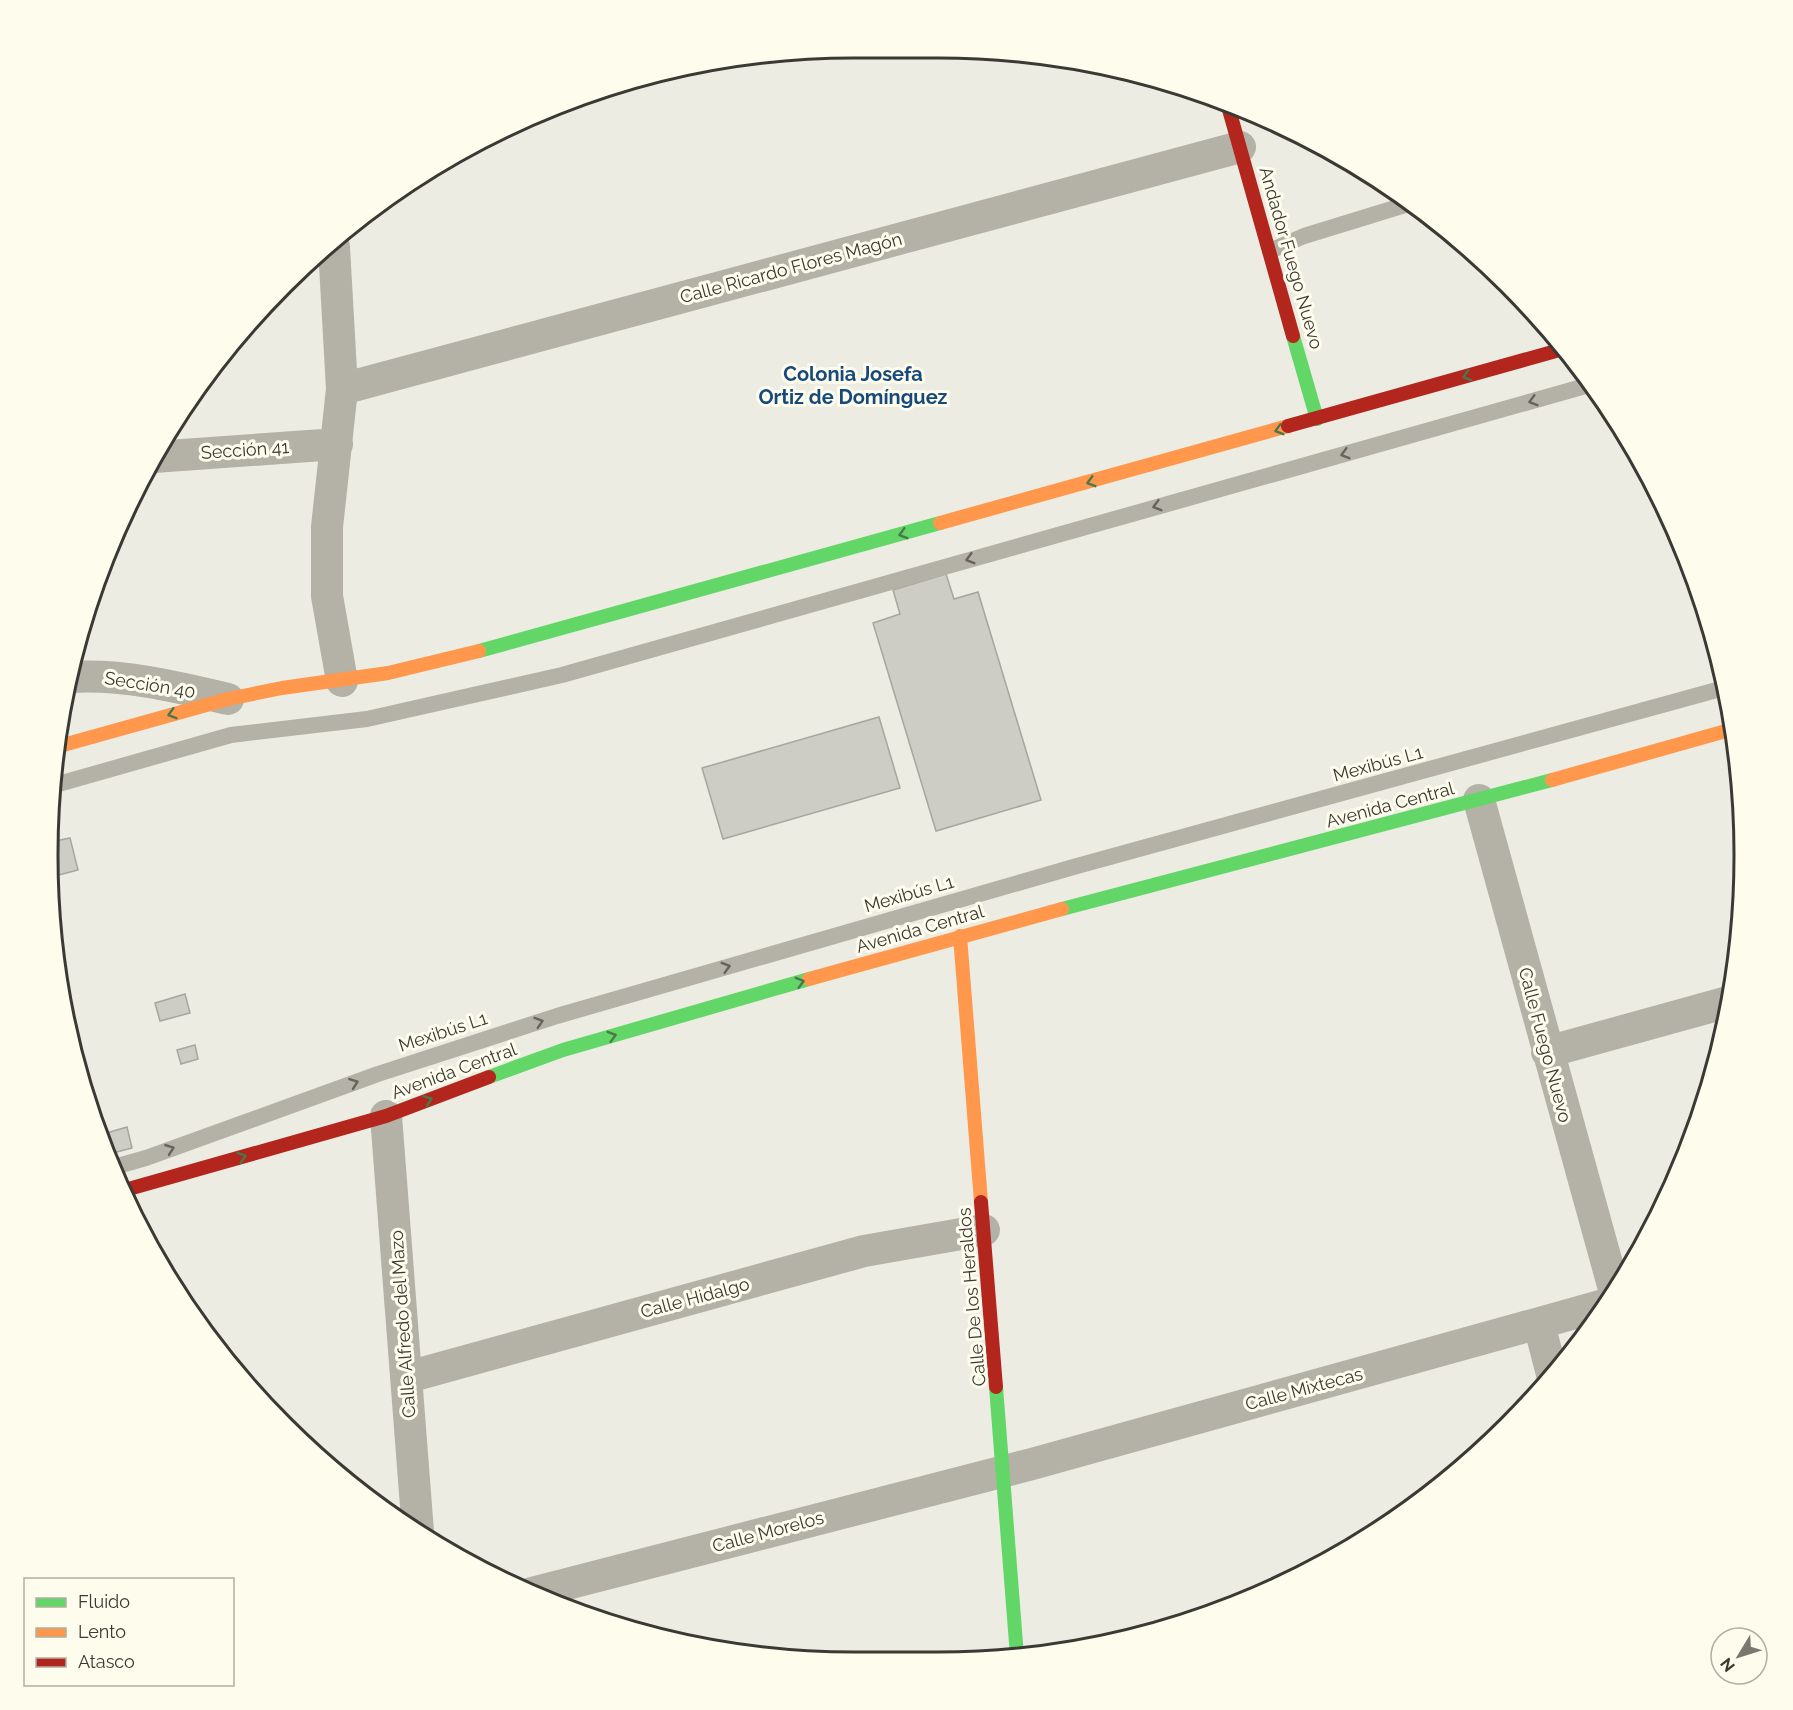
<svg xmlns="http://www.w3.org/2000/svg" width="1793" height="1710" viewBox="0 0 1793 1710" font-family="Raleway,sans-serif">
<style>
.building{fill:#cdcdc6;stroke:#a6a69e;stroke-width:1.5}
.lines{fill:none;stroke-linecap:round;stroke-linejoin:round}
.lane{stroke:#b4b2a6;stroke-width:16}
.street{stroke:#b4b2a6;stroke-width:32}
.fast{stroke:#63d668;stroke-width:14}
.slow{stroke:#ff974d;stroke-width:14}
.jam{stroke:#b3261e;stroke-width:14}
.oneway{stroke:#4a7848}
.oneway2{stroke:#65635b}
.labels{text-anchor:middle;stroke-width:6;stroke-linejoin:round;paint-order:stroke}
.street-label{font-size:18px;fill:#3a3933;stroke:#fefcec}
.neighbourhood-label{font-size:20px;font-weight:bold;fill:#174a7c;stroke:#fefcec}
.rim{fill:none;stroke:#3a3933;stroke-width:3}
</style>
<rect width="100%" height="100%" fill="#ecece2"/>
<path class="building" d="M946 574 954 599 978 592 1041 800 936 831 873 623 900 614 893 590Z
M879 717 900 788 723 839 702 768Z
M70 838 78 870 55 876V841Z
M185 994 190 1013 160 1021 155 1003Z
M195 1045 198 1059 181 1064 177 1050Z
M127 1127 132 1148 109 1154 100 1135Z"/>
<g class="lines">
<path class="lane" d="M1270 251 1304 236 1405 205
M55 785 231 735 367 719 562 675 1589 385
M114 1167 146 1158 378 1074 557 1016 1077 866 1724 688"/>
<path class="street" d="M334 247 342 389 327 527V596L342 681
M342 389 1240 147
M154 457 337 444
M72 677C125 674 177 687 228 699
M1479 800 1614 1289
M1547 1052 1728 1002
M386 1116 418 1532
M1539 1324 1552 1374
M408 1377 864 1251 984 1230
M532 1593 1032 1464 1604 1305"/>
<path class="fast" d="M1293 336 1317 419
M479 651 940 523
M1062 909 1552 780
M489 1077 563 1050 809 979
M996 1387 1017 1656"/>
<path class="slow" d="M940 523 1288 426
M56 747 228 699 282 688 388 673 479 651
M1552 780 1733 729
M960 936 981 1202
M809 979 1062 909"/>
<path class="jam" d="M1228 106 1293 336
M1288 426 1563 349
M125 1190 386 1116 489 1077
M981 1202 996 1387"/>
</g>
<defs><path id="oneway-chevron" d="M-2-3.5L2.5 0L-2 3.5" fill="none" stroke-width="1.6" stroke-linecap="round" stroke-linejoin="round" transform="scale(1.5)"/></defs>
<g class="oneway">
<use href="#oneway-chevron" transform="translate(1467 376) rotate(164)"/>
<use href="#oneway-chevron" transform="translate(1279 430) rotate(164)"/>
<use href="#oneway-chevron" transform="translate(1091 482) rotate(164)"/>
<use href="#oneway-chevron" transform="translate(903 534) rotate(164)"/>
<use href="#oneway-chevron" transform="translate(172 714) rotate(164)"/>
<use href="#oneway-chevron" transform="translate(800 982) rotate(-16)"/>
<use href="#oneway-chevron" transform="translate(612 1036) rotate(-16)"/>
<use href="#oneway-chevron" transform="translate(428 1100) rotate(-20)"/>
<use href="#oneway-chevron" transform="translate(242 1157) rotate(-16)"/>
</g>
<g class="oneway2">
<use href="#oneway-chevron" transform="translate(1533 401) rotate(164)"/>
<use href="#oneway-chevron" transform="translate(1345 454) rotate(164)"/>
<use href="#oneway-chevron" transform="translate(1157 506) rotate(164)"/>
<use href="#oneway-chevron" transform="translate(970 559) rotate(164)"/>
<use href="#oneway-chevron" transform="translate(726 967) rotate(-16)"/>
<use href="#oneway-chevron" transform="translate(539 1022) rotate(-18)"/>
<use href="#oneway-chevron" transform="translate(354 1083) rotate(-20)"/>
<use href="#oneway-chevron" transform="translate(170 1149) rotate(-20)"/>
</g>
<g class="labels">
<g class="street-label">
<text transform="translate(1291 258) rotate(74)" y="6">Andador Fuego Nuevo</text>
<text transform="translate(791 268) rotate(-15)" y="6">Calle Ricardo Flores Magón</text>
<text transform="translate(245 450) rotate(-4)" y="6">Sección 41</text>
<text transform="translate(150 685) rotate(9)" y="6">Sección 40</text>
<text transform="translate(1378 764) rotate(-15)" y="6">Mexibús L1</text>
<text transform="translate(1390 805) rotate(-15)" y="6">Avenida Central</text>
<text transform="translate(909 894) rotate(-16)" y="6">Mexibús L1</text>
<text transform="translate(920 929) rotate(-16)" y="6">Avenida Central</text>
<text transform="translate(443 1032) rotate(-18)" y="6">Mexibús L1</text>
<text transform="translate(1545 1045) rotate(75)" y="6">Calle Fuego Nuevo</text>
<text transform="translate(454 1071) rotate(-20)" y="6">Avenida Central</text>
<text transform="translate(972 1297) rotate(-95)" y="6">Calle De los Heraldos</text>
<text transform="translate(695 1298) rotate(-15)" y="6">Calle Hidalgo</text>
<text transform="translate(403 1324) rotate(-94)" y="6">Calle Alfredo del Mazo</text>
<text transform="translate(1304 1389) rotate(-15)" y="6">Calle Mixtecas</text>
<text transform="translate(768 1532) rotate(-15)" y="6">Calle Morelos</text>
</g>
<g class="neighbourhood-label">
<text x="853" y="381">Colonia Josefa<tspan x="853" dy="23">Ortiz de Domínguez</tspan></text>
</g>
</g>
<path d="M0 0H1793V1710H0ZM854 58H938A796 796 0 0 1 1734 854V856A796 796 0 0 1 938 1652H854A796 796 0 0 1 58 856V854A796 796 0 0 1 854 58Z" fill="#fefcec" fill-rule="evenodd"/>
<path class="rim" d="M854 58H938A796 796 0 0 1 1734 854V856A796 796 0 0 1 938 1652H854A796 796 0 0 1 58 856V854A796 796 0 0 1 854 58Z"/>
<rect x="24" y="1578" width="210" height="108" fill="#fefcec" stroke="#b0aea2" stroke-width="1.5"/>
<rect x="36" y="1598" width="30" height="9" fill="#63d668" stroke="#b0aea2" stroke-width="1.5"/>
<text x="78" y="1608" font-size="18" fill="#3a3933">Fluido</text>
<rect x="36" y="1628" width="30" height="9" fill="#ff974d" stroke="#b0aea2" stroke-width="1.5"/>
<text x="78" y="1638" font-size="18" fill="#3a3933">Lento</text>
<rect x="36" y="1658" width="30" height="9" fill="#b3261e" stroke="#b0aea2" stroke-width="1.5"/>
<text x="78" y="1668" font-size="18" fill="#3a3933">Atasco</text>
<g transform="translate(1739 1656) rotate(232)"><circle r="28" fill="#fefcec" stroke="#b0aea2" stroke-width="1.5"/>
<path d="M0-4.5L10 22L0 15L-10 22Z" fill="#787870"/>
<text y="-9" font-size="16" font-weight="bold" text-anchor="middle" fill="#3a3933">N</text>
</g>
</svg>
